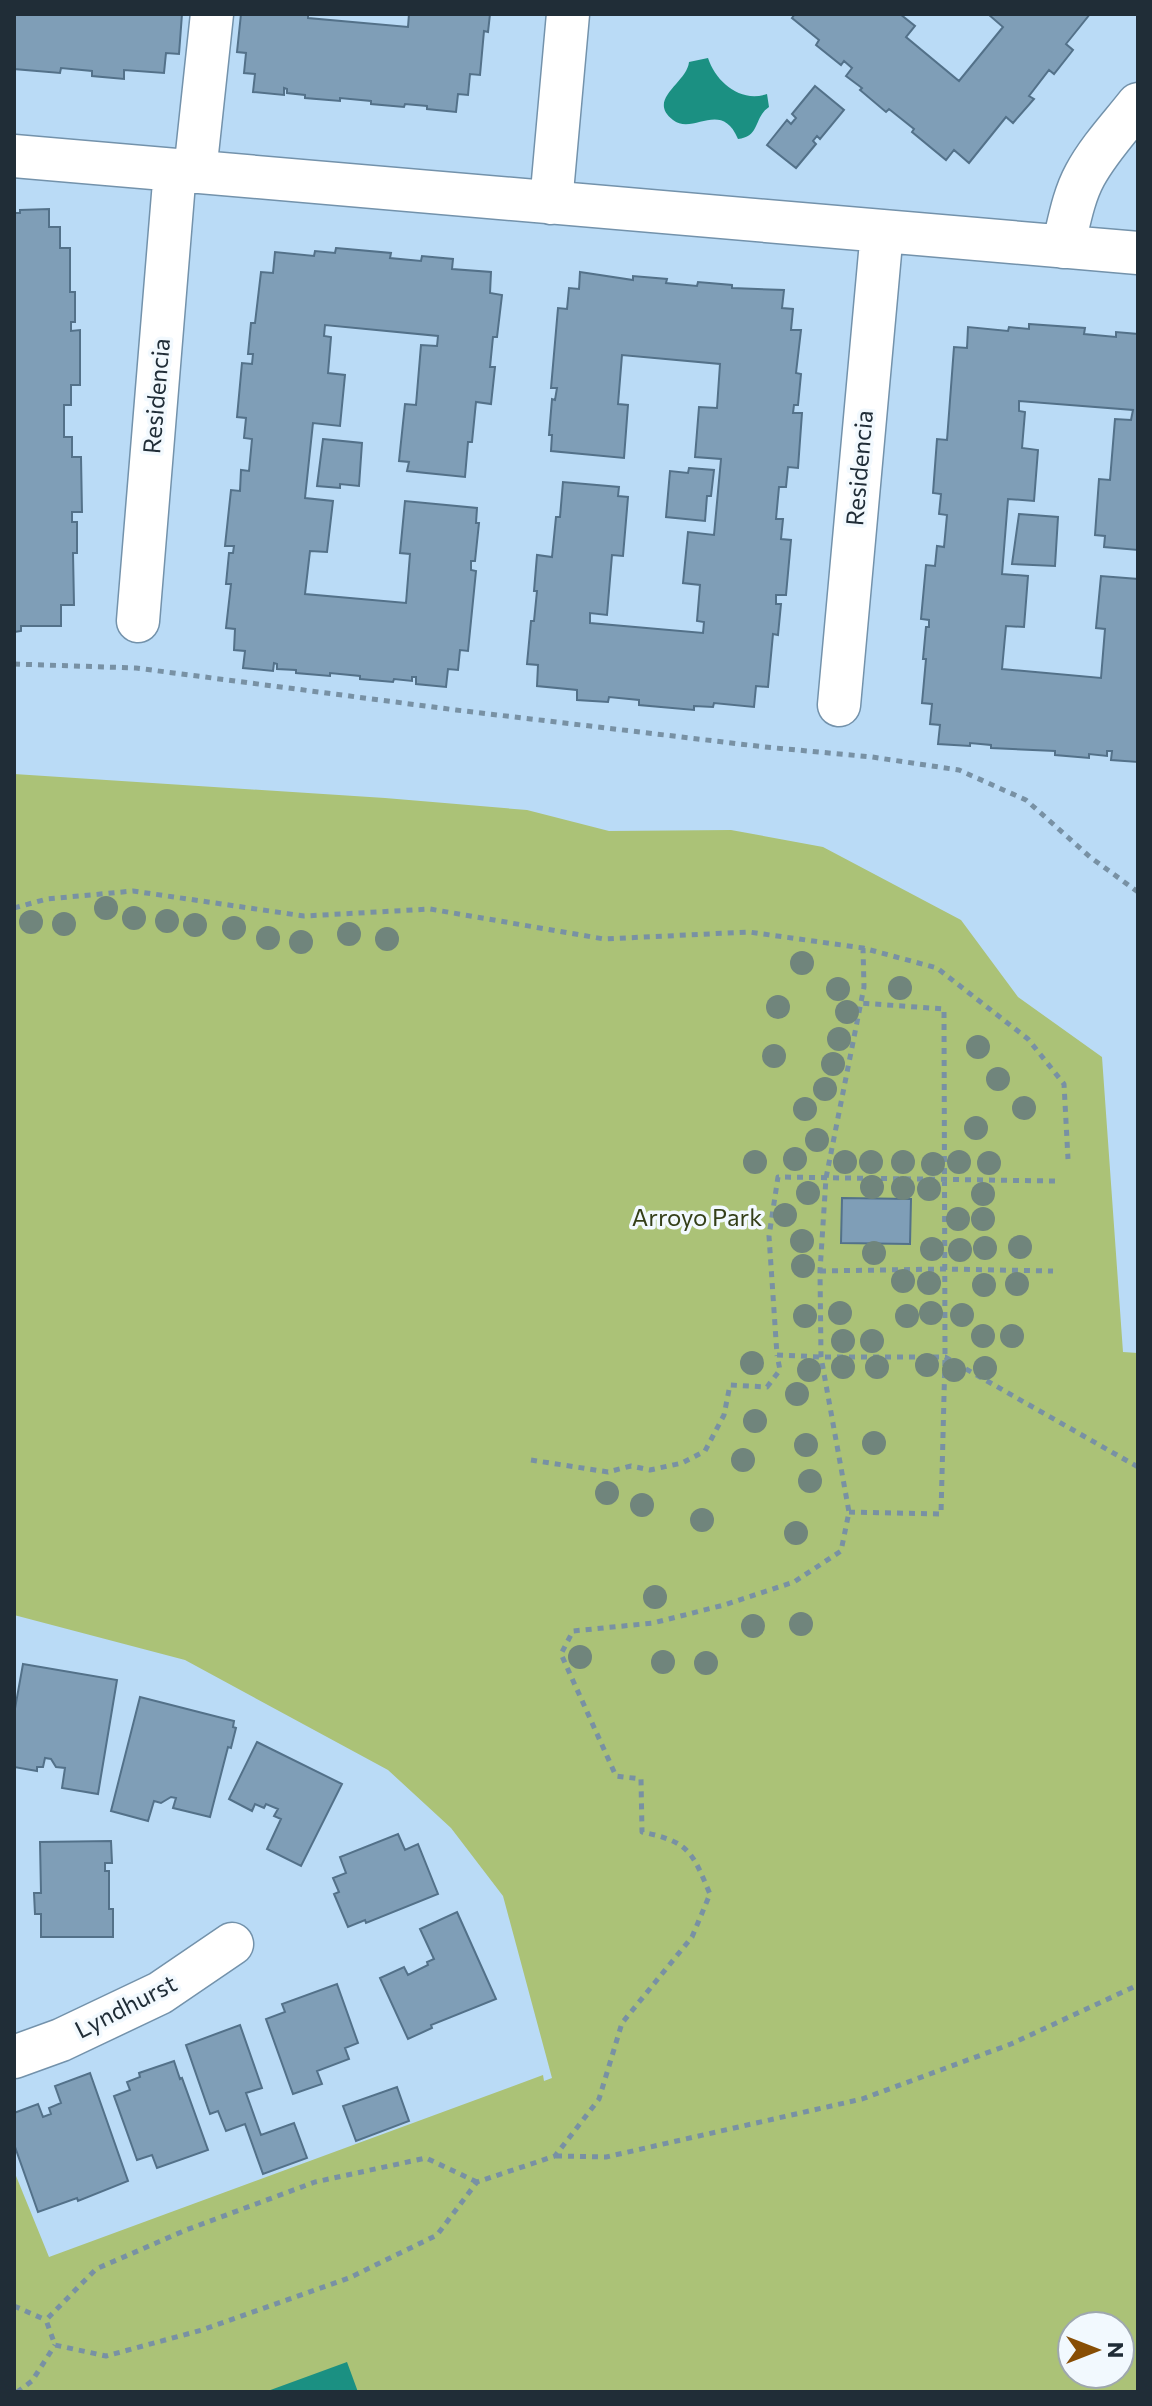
<svg xmlns="http://www.w3.org/2000/svg" width="1152" height="2406" viewBox="0 0 1152 2406" font-family="Commissioner,sans-serif">
<style>
.green{fill:#abc277;fill-rule:evenodd}
.water{fill:#1b9082}
.building{fill:#7f9eb7;stroke:#537189;stroke-width:2}
.lines{fill:none;stroke-linecap:round;stroke-linejoin:round}
.minor-casing{stroke:#7392ab;stroke-width:45}
.path{stroke:#7891a4;stroke-width:5;stroke-dasharray:6 6;stroke-linecap:butt}
.minor{stroke:#fff;stroke-width:42}
.tree{fill:#70857c}
.labels{text-anchor:middle;stroke-width:7;stroke-linejoin:round;paint-order:stroke}
.street-label{font-size:24px;fill:#202d37;stroke:#f2f9fe}
.park-label{font-size:24px;fill:#343f18;stroke:#f2f9fe}
</style>
<rect width="100%" height="100%" fill="#badbf6"/>
<path class="green" d="M14 774 385 798 527 810 609 831 731 830 823 847 961 920 1018 997 1102 1057 1123 1352 1138 1353V2392H14V2171L49 2257 543 2075 544 2081 552 2078 503 1896 451 1828 388 1770 185 1660 14 1615ZM1072 2326H1120V2374H1072Z"/>
<path class="water" d="M708 58C716 82 740 103 767 94L769 107C753 118 761 136 738 139 721 99 693 136 673 120 646 99 687 83 689 62Z
M347 2362 358 2392H265Z"/>
<path class="building" d="M14 14H182L179 54 166 53 164 73 124 70V79L92 76V71L61 68 60 73 14 69Z
M241 14H308V18L408 27 409 14H490L488 32 484 31 480 75 470 74 468 95 458 94 456 112 427 109V106L405 104 404 107 371 104V101L340 98V101L305 98V95L287 93V89L284 88V95L253 92 255 74 244 73 246 53 237 52Z
M795 14H900L915 26 906 37 959 81 1003 27 988 14H1090L1066 44 1073 50 1054 74 1049 70 1029 96 1034 99 1013 123 1006 117 969 163 954 150 946 160 912 132 914 129 889 109 886 112 860 90 862 88 846 76 852 68 844 61 841 65 816 45 819 40 792 18Z
M815 86 844 110 820 139 817 136 813 141 816 144 796 168 767 145 787 120 791 124 796 118 792 114Z
M49 209V227H60V248H70V292H75V322H71V331L80 330V385H71V405H64V437H72V457H81L82 512H72V522H77V553H73L74 605H61V626H21V631L14 632V213H20V210Z
M336 248 391 253 390 258 421 261 422 256 453 259 452 269 491 272 490 293 502 295 497 337H493L490 367H495L491 404 476 402 472 442H468L465 477 407 471 409 462 399 461 405 404 416 405 421 345 437 346 438 336 325 325 324 336 331 337 328 373 345 375 340 426 313 423 305 498 333 501 327 552 310 551 305 594 406 603 410 554 400 553 405 501 477 508 476 523H479L475 561H471V570L476 571 468 651 460 650 458 670 448 669 446 687 416 684V677H412V681L394 679 393 682 360 679V676L330 673V676L296 673V670L277 669V664L274 663 273 671 243 668 245 651 234 650 235 629 226 628 231 584H226L229 553H233L234 546H225L231 490 240 491 241 470 249 471 252 439 244 438 246 418 237 417 242 363 252 364 253 354H248L251 323H255L261 272 273 273 275 252 314 256 315 251 335 253Z
M580 272 633 280V276L667 279 666 283 697 286 698 282 732 285V288L784 290 782 308 793 309 791 330H801L796 373 801 374 798 405H794L793 413H802L798 468 788 467 786 487H779L776 519H783L781 539 791 540 786 595H776V604H781L778 635 773 634 768 687 756 686 754 707 714 703 713 707 694 706V710L639 705V700L609 697 608 702 577 700V690L537 686 538 665 527 664 531 621H534L537 591H534L537 555 552 557 556 517H560L563 482 619 487 618 496 628 497 623 556 612 555 607 615 590 613V623L703 633 704 622 697 621 700 585 683 583 688 532 714 535 721 459 695 457 699 407 717 408 720 364 622 355 618 404 628 405 624 458 551 451 552 435H549L552 399 555 400 557 388H551L558 308 567 309 569 288 579 289Z
M1029 324 1085 328 1084 334 1116 337V332L1138 334V550L1104 547 1105 536 1095 535 1099 479 1110 480 1115 419 1131 420 1133 410 1019 401V411L1025 412 1022 448 1038 450 1034 501 1008 499 1002 574 1028 576 1024 627 1006 626 1002 669 1101 678 1105 629 1096 628 1101 576 1138 579V762L1111 760 1112 751H1107V756L1089 754V758L1055 755V751L991 748V745L970 743V746L938 744 940 725 930 724 932 704 922 703 926 659H923L926 627H929V620L921 619 926 565 935 566 937 546 944 547 947 515 939 514 941 494 933 493 937 439 947 440 954 347 967 348 968 327 1008 331 1009 327 1029 329Z
M323 439 362 443 359 486 340 484V488L317 486Z
M689 468 714 470 711 496H707L705 521 666 517 670 471 688 473Z
M1019 514 1058 517 1055 566 1012 564Z
M842 1198 911 1199 910 1244 841 1243Z
M23 1664 117 1680 98 1794 62 1788 65 1768 56 1767 51 1759 45 1758 43 1767H37V1771L14 1767V1714Z
M140 1697 234 1721 233 1727 236 1728 231 1748 228 1747 210 1817 173 1808 176 1798 171 1797 161 1803 154 1801 148 1821 111 1811Z
M257 1742 342 1784 301 1866 267 1849 281 1819 274 1816 278 1809 266 1804 264 1808 255 1804 252 1811 229 1799Z
M398 1834 405 1850 418 1844 438 1894 366 1923 365 1920 348 1927 334 1894 339 1892 333 1878 346 1873 340 1857Z
M111 1841 112 1863H105V1871H109V1909H113V1937H41V1914H35L34 1893H41L40 1842Z
M457 1912 496 1999 431 2025 432 2028 408 2039 380 1978 404 1967 408 1975 428 1965 427 1962 434 1959 420 1929Z
M337 1984 358 2043 345 2048 349 2059 317 2071 322 2084 293 2094 266 2019 285 2012 282 2004Z
M240 2025 262 2088 246 2093 261 2135 294 2123 307 2158 263 2174 245 2124 226 2131 218 2111 210 2114 186 2045Z
M174 2061 180 2079 182 2078 208 2150 157 2168 152 2155 137 2160 114 2096 130 2090 127 2082 140 2077 139 2073Z
M90 2073 128 2181 78 2201 77 2198 38 2212 14 2144V2113L38 2104 43 2117 51 2114 49 2108 61 2103 55 2086Z
M397 2087 409 2121 356 2141 343 2106Z"/>
<g class="lines">
<g class="minor-casing">
<path id="minor" d="M14 156 1138 253
M195 172 212 14
M551 203 568 14
M1063 247C1069 223 1073 197 1085 175 1099 149 1120 127 1138 104
M138 621 175 170
M839 705 882 231
M14 2057 61 2040 160 1993 232 1944"/>
</g>
<path class="path" d="M14 664 136 668 456 710 765 747 872 757 959 770 1026 800 1090 857 1138 892
M14 908 47 899 133 891 304 916 430 909 604 939 749 932 863 948 937 968 1028 1039 1064 1084 1068 1159
M1055 1181 778 1177 769 1236 777 1355 821 1357H945L1138 1467
M820 1271 945 1269 1053 1271
M531 1460 608 1472 631 1466 650 1470 682 1463 705 1451 724 1415 730 1385 767 1387 780 1370 777 1355
M849 1512 941 1514 945 1357 944 1009 860 1003
M556 2156 606 2157 862 2099 1011 2044 1138 1985
M477 2182 426 2158 315 2182 186 2230 96 2269 46 2320 55 2345 106 2356 202 2330 349 2278 437 2235 477 2182 555 2156 599 2099 622 2023 692 1937 710 1894C692 1852 690 1842 642 1832L641 1779 616 1776 561 1654 573 1631 653 1623 724 1605 794 1582 841 1551 849 1512 821 1357 820 1271 826 1178 864 987 863 948
M14 2306 46 2320
M17 2392 32 2381 55 2345"/>
<use href="#minor" class="minor"/>
</g>
<g class="tree">
<circle cx="106" cy="908" r="12"/>
<circle cx="134" cy="918" r="12"/>
<circle cx="167" cy="921" r="12"/>
<circle cx="31" cy="922" r="12"/>
<circle cx="64" cy="924" r="12"/>
<circle cx="195" cy="925" r="12"/>
<circle cx="234" cy="928" r="12"/>
<circle cx="349" cy="934" r="12"/>
<circle cx="268" cy="938" r="12"/>
<circle cx="387" cy="939" r="12"/>
<circle cx="301" cy="942" r="12"/>
<circle cx="802" cy="963" r="12"/>
<circle cx="900" cy="988" r="12"/>
<circle cx="838" cy="989" r="12"/>
<circle cx="778" cy="1007" r="12"/>
<circle cx="847" cy="1012" r="12"/>
<circle cx="839" cy="1039" r="12"/>
<circle cx="978" cy="1047" r="12"/>
<circle cx="774" cy="1056" r="12"/>
<circle cx="833" cy="1064" r="12"/>
<circle cx="998" cy="1079" r="12"/>
<circle cx="825" cy="1089" r="12"/>
<circle cx="1024" cy="1108" r="12"/>
<circle cx="805" cy="1109" r="12"/>
<circle cx="976" cy="1128" r="12"/>
<circle cx="817" cy="1140" r="12"/>
<circle cx="795" cy="1159" r="12"/>
<circle cx="755" cy="1162" r="12"/>
<circle cx="845" cy="1162" r="12"/>
<circle cx="871" cy="1162" r="12"/>
<circle cx="903" cy="1162" r="12"/>
<circle cx="959" cy="1162" r="12"/>
<circle cx="989" cy="1163" r="12"/>
<circle cx="933" cy="1164" r="12"/>
<circle cx="872" cy="1187" r="12"/>
<circle cx="903" cy="1188" r="12"/>
<circle cx="929" cy="1189" r="12"/>
<circle cx="808" cy="1193" r="12"/>
<circle cx="983" cy="1194" r="12"/>
<circle cx="785" cy="1215" r="12"/>
<circle cx="958" cy="1219" r="12"/>
<circle cx="983" cy="1219" r="12"/>
<circle cx="802" cy="1241" r="12"/>
<circle cx="1020" cy="1247" r="12"/>
<circle cx="985" cy="1248" r="12"/>
<circle cx="932" cy="1249" r="12"/>
<circle cx="960" cy="1250" r="12"/>
<circle cx="874" cy="1253" r="12"/>
<circle cx="803" cy="1266" r="12"/>
<circle cx="903" cy="1281" r="12"/>
<circle cx="929" cy="1283" r="12"/>
<circle cx="1017" cy="1284" r="12"/>
<circle cx="984" cy="1285" r="12"/>
<circle cx="840" cy="1313" r="12"/>
<circle cx="931" cy="1313" r="12"/>
<circle cx="962" cy="1315" r="12"/>
<circle cx="805" cy="1316" r="12"/>
<circle cx="907" cy="1316" r="12"/>
<circle cx="983" cy="1336" r="12"/>
<circle cx="1012" cy="1336" r="12"/>
<circle cx="843" cy="1341" r="12"/>
<circle cx="872" cy="1341" r="12"/>
<circle cx="752" cy="1363" r="12"/>
<circle cx="927" cy="1365" r="12"/>
<circle cx="843" cy="1367" r="12"/>
<circle cx="877" cy="1367" r="12"/>
<circle cx="985" cy="1368" r="12"/>
<circle cx="809" cy="1370" r="12"/>
<circle cx="954" cy="1370" r="12"/>
<circle cx="797" cy="1394" r="12"/>
<circle cx="755" cy="1421" r="12"/>
<circle cx="874" cy="1443" r="12"/>
<circle cx="806" cy="1445" r="12"/>
<circle cx="743" cy="1460" r="12"/>
<circle cx="810" cy="1481" r="12"/>
<circle cx="607" cy="1493" r="12"/>
<circle cx="642" cy="1505" r="12"/>
<circle cx="702" cy="1520" r="12"/>
<circle cx="796" cy="1533" r="12"/>
<circle cx="655" cy="1597" r="12"/>
<circle cx="801" cy="1624" r="12"/>
<circle cx="753" cy="1626" r="12"/>
<circle cx="580" cy="1657" r="12"/>
<circle cx="663" cy="1662" r="12"/>
<circle cx="706" cy="1663" r="12"/>
</g>
<g class="labels">
<g class="street-label">
<text transform="translate(157 396) rotate(-85)" y="8">Residencia</text>
<text transform="translate(860 468) rotate(-85)" y="8">Residencia</text>
<text transform="translate(126 2007) rotate(-27)" y="8">Lyndhurst</text>
</g>
<g class="park-label">
<text x="697" y="1226">Arroyo Park</text>
</g>
</g>
<rect width="1152" height="2406" fill="none" stroke="#202d37" stroke-width="32"/>
<g transform="translate(1096 2350) rotate(90)"><circle r="38" fill="#f2f9fe" stroke="#9ea7ae" stroke-width="2"/>
<path d="M0-6L14 30L0 20L-14 30Z" fill="#884e05"/>
<text y="-12" font-size="22" font-weight="bold" text-anchor="middle" fill="#202d37">N</text>
</g>
</svg>
